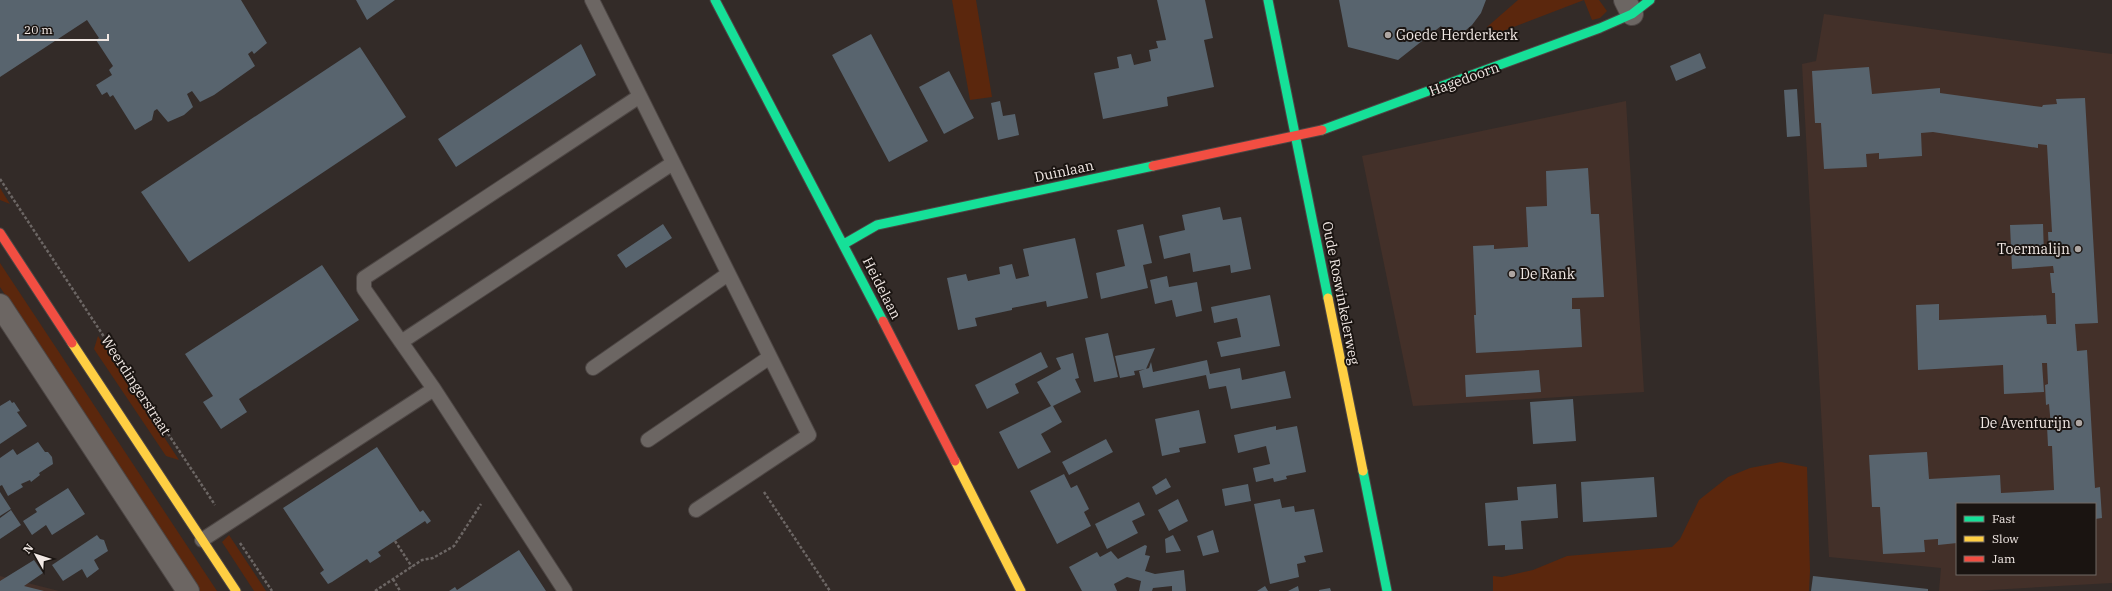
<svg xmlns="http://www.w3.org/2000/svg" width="2112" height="591" viewBox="0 0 2112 591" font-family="'IBM Plex Serif',serif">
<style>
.built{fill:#433029;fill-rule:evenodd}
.green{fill:#5b270d}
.building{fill:#58646e}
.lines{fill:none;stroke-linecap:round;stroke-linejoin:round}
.lane-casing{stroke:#4d4644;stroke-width:16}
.street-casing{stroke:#4d4644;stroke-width:24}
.fast-casing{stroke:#4d4644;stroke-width:11}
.slow-casing{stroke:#4d4644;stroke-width:11}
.jam-casing{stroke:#4d4644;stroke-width:11}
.path{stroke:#6c6664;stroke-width:2.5;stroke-dasharray:3 2;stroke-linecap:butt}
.lane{stroke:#6c6663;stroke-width:14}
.street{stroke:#6c6663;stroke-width:22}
.fast{stroke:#16e098;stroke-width:9}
.slow{stroke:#ffcf43;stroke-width:9}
.jam{stroke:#f24e42;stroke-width:9}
.poi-dot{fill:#aea6a2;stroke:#1a1411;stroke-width:1.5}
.labels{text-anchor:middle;stroke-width:4;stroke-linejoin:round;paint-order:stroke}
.poi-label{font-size:14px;fill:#f1e8e4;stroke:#1a1411;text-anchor:start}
.street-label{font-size:14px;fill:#f1e8e4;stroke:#1a1411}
</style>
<rect width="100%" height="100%" fill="#332b28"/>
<path class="built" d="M1824 14 2112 54V583L1973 591H1939L1941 568 1829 557 1802 64 1816 61ZM1957 504H2095V574H1957Z
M1626 101 1644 392 1413 406 1362 156Z
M0 576 59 591H0Z"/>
<path class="green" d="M952 0H976L992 97 970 100Z
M1518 0H1584L1490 36 1487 27Z
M1584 0H1599L1607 11 1600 18 1592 20Z
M0 188 10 204 0 200Z
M0 263 217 591H200L0 287Z
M98 336 179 460 166 456 94 349Z
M1781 462 1807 467 1810 571 1809 591H1493V576L1502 577 1533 570 1567 556 1672 547 1680 539 1699 500 1728 477 1750 468Z
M229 535 266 591H254L222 542Z"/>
<path class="building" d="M0 0H241L267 43 254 54 252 51 248 54 255 66 214 95 200 102 192 91 187 94 193 107 184 115 168 122 157 109 154 111 152 120 135 130 113 95 110 97 107 92 102 95 96 85 112 75 109 70 113 66 96 40 99 38 87 20 0 77Z
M356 0H395L367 20Z
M1157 0H1205L1213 38 1204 40 1214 87 1167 97 1168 106 1103 119 1094 73 1119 68 1117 57 1131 54 1134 65 1151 61 1149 50 1158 48 1156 41 1166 40Z
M1339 0H1486L1481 13 1472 25 1453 41 1441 26 1398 60 1348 47Z
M871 34 928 141 889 162 832 55Z
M581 44 596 75 456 167 438 139Z
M360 47 406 117 189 262 141 192Z
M1700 53 1706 68 1676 81 1670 66Z
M1869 67 1872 94 1940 88V93L2042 107 2043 105 2057 104 2056 99 2085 98 2098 323 2075 324 2077 351 2087 350 2095 488 2100 487 2102 518 2095 519V504H1957V543L1938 545V539L1924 540 1925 552 1883 554 1880 507H1872L1869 455 1927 452 1929 479 2000 475 2001 493 2054 490 2052 446H2048L2047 426H2051L2049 404 2046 405 2045 385 2048 384 2047 363H2042L2044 392 2004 394 2003 365 1918 370 1916 305 1939 304V320L2046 315 2047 324H2056L2055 293H2052L2050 273H2054L2053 266 2012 269 2010 225 2043 224 2044 255H2053L2052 252H2049L2048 232H2052L2047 145 2038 144V148L1933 132 1921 133 1922 156 1879 159V153L1866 154 1867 167 1824 169 1821 123H1815L1812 71Z
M949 71 974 118 944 134 919 87Z
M1797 89 1800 136 1787 137 1784 90Z
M1000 101 1003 116 1015 114 1019 135 998 140 991 103Z
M1588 168 1591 214H1599L1604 297 1572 298V309H1580L1582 347 1476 353 1474 315H1476L1473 246 1494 245V249L1528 247 1526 207 1547 206 1546 171Z
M1220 207 1223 220 1241 217 1251 269 1231 273 1230 265 1193 272 1190 253 1164 259 1159 236 1185 230 1182 215Z
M663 224 672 238 626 268 617 255Z
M1143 224 1152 263 1143 265 1148 288 1101 299 1096 273 1125 266 1117 230Z
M1075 238 1088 298 1047 307 1046 301 1012 308V310L975 318 977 326 958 330 947 278 966 274 968 281 1000 274 999 267 1012 264 1016 279 1029 276 1023 249Z
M322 265 359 320 239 399 247 412 221 429 203 402 213 396 185 354Z
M1167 276 1169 287 1197 282 1202 311 1176 317 1172 300 1155 304 1150 280Z
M1270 295 1280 346 1221 357 1217 342 1241 337 1239 327 1237 318 1214 323 1211 307Z
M1108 333 1118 377 1094 382 1085 338Z
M1155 348 1146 369 1134 371 1135 375 1120 378 1115 356Z
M1041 352 1048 367 1015 384 1019 393 987 409 975 385Z
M1073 353 1079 378 1075 379 1081 392 1053 406 1062 422 1041 434 1051 452 1018 469 999 432 1051 406 1037 382 1061 369 1056 358Z
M1207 360 1210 374 1240 368 1242 380 1285 371 1291 398 1231 409 1226 386 1209 389 1206 375 1143 388 1139 371 1149 368 1151 362 1153 372Z
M1539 370 1541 392 1466 397 1465 375Z
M1573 399 1576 441 1533 444 1530 402Z
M10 400 12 403 14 402 20 411 17 412 27 426 0 444V406Z
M1199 410 1206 443 1179 448 1180 452 1162 456 1155 419Z
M1276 426V430L1297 426 1306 472 1286 476 1287 479 1274 482 1273 478 1256 482 1253 468 1270 464 1266 446 1238 453 1234 435Z
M1106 439 1113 452 1069 475 1062 462Z
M38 442 45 452H48L52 457 53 464 39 473 40 475 31 482 30 480 21 484 23 487 8 496 2 485 0 486V458L13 449 17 455Z
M377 447 420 512 423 510 431 521 427 524 425 521 378 552 381 556 370 563 367 559 332 582 328 584 320 573 324 570 283 508Z
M1064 474 1071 488 1077 485 1089 509 1084 512 1091 526 1057 544 1030 491Z
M1654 477 1657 517 1583 522 1581 482Z
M1166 478 1171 487 1156 495 1152 487Z
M1248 484 1251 501 1225 506 1222 489Z
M1556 484 1558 518 1521 521 1523 549 1505 550V545L1488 546 1485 503 1518 500 1517 487Z
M68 488 85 514 52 535 46 525 32 535 23 521 37 512 35 509Z
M0 492 11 509 0 516Z
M1178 499 1188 521 1169 531 1158 510Z
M1280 499 1282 508 1294 506 1295 512 1314 509 1323 552 1304 556 1306 562 1297 564 1299 577 1270 584 1254 504Z
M1139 502 1145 515 1132 521 1138 533 1107 549 1095 524Z
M11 510 21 525 0 539V518Z
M1213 530 1219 552 1203 556 1197 536Z
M97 535 100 539 104 540 108 551 94 560 99 569 87 578 82 569 63 581 52 565Z
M1173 535 1181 551 1166 553 1165 539Z
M1145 545 1147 546 1145 555 1150 556 1145 571 1155 574 1184 570 1186 591H1172V586L1153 588 1152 591H1139L1141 581 1127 577 1114 584 1117 591H1082L1069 567 1097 552 1100 557 1111 551 1118 559Z
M519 550 546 591H449L455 587 457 590Z
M34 560 43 573 24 586 44 591H0V581Z
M1813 576 1928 589V591H1811Z
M1265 586 1268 591H1257Z
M1298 586 1299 591H1288Z
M1330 588 1331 591H1319V590Z"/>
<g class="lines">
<g class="lane-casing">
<path id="lane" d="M592 0 809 435 696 510
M401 342 673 163
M593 368 728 274
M434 389 364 289V278L640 96
M648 440 770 357
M202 540 434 389 565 591"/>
</g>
<g class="street-casing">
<path id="street" d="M1625 0 1632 14
M0 305 188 591"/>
</g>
<g class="fast-casing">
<path id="fast" d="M715 0 883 321
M1268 0 1328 298
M1322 130 1600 28 1632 14 1650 0
M844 244 877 225 1153 166
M1363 471 1387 591"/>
</g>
<g class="slow-casing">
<path id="slow" d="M1328 298 1363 471
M72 343 236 591
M955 461 1021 591"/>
</g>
<g class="jam-casing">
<path id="jam" d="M1153 166 1322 130
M0 233 72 343
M883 321 955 461"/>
</g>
<path class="path" d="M0 179 215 505
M764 492 830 591
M395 541 412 567
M240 543 272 591
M393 579 400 591
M375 591 422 560 433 558 454 546 481 504"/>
<use href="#lane" class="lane"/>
<use href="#street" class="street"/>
<use href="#fast" class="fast"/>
<use href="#slow" class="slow"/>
<use href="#jam" class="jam"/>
</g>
<g class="poi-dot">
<circle cx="1388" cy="35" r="4"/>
<circle cx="2078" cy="249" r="4"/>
<circle cx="1512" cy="274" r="4"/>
<circle cx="2079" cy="423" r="4"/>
</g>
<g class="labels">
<g class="poi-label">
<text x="1396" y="40">Goede Herderkerk</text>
<text x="2070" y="254" text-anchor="end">Toermalijn</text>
<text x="1520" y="279">De Rank</text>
<text x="2071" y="428" text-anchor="end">De Aventurijn</text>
</g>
<g class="street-label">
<text transform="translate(1464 79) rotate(-20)" y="5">Hagedoorn</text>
<text transform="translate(1064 171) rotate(-12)" y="5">Duinlaan</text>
<text transform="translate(882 288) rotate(63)" y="5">Heidelaan</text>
<text transform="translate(1341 293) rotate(79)" y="5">Oude Roswinkelerweg</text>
<text transform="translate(136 385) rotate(57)" y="5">Weerdingerstraat</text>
</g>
</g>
<rect x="1956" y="503" width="140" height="72" fill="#1a1411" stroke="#706965"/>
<rect x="1964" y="516" width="20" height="6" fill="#16e098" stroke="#706965"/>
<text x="1992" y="523" font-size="12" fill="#f1e8e4">Fast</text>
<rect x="1964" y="536" width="20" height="6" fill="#ffcf43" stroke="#706965"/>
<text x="1992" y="543" font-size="12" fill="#f1e8e4">Slow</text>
<rect x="1964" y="556" width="20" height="6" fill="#f24e42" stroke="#706965"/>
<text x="1992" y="563" font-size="12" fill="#f1e8e4">Jam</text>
<g transform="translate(36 555) rotate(309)" stroke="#1a1411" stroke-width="3" paint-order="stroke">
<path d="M0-3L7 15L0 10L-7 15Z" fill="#f1e8e4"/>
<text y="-6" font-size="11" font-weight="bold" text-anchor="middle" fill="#f1e8e4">N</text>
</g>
<path d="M18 34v6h90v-6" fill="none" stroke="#f1e8e4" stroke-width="2"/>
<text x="24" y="34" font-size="12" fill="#f1e8e4" stroke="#1a1411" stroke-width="3" paint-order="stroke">20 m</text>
</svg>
